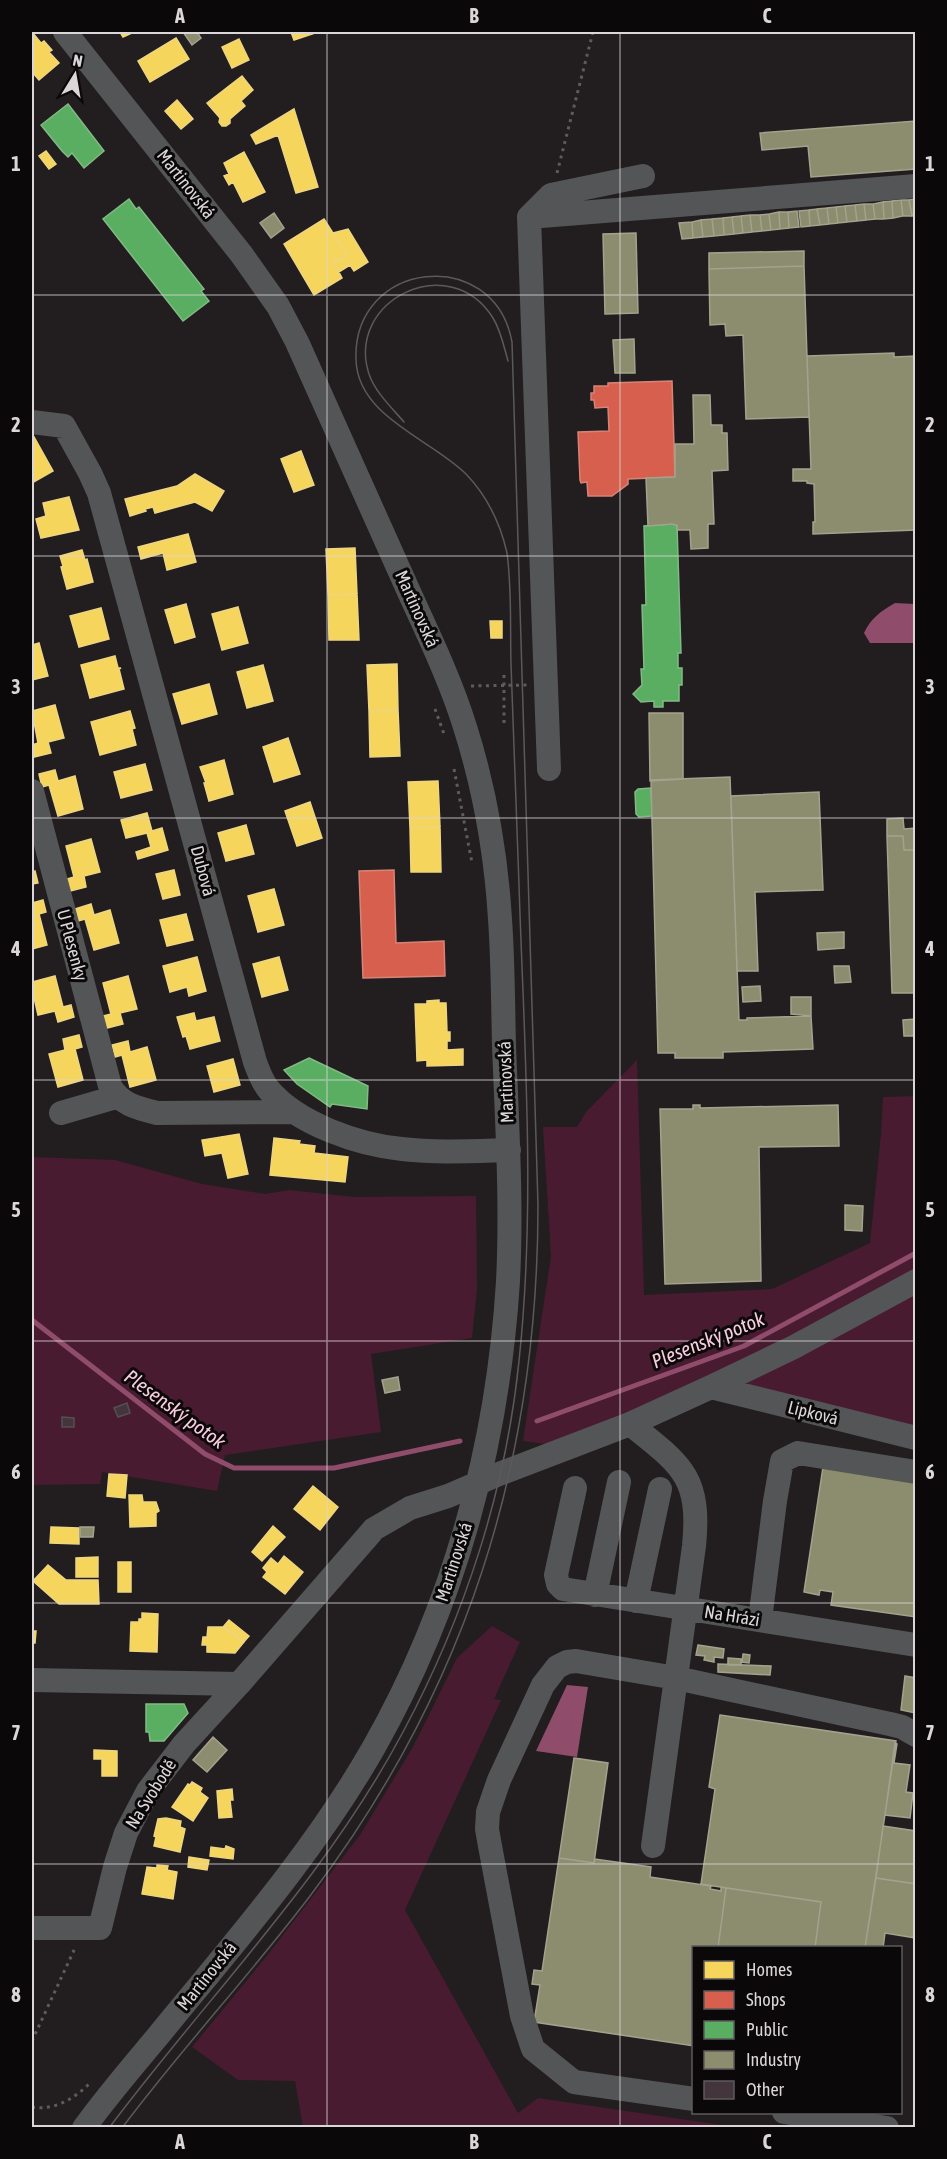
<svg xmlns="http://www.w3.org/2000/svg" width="947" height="2159" viewBox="0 0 947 2159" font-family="'Asap Condensed',sans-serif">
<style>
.green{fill:#491b31}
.water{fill:#904c6b}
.homes{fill:#f6d55c;stroke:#eed581;stroke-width:1.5}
.shops{fill:#d6604d;stroke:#d88377;stroke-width:1.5}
.public{fill:#5aae61;stroke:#81ba85;stroke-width:1.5}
.industry{fill:#8c8c6e;stroke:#a4a28e;stroke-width:1.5}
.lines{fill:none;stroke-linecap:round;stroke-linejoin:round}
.stream{stroke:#904c6b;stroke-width:5}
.building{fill:#44343c;stroke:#545052;stroke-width:1.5}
.path{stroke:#5d5c5d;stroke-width:3;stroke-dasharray:3 4.5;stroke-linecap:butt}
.minor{stroke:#545556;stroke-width:24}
.tram{stroke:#5c595b;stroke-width:1.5}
.grid{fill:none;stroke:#dbd6d8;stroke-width:1.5;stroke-opacity:0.55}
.labels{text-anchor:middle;stroke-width:6;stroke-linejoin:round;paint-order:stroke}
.street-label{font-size:18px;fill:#dbd6d8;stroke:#0a0809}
.water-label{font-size:20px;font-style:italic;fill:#facdde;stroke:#0a0809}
.neatline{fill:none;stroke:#dbd6d8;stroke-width:2}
.grid-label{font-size:20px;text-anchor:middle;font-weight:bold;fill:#dbd6d8}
</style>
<rect width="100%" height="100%" fill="#221d1f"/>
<path class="green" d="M637 1060 644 1295 772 1289 870 1243 881 1134 883 1097 915 1096 916 1290 910 1292 916 1298 915 1433 731 1386 545 1444 523 1441 551 1256 543 1127H577L586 1112Z
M32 1157 115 1160 202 1184 265 1194 289 1190 354 1197 476 1196 477 1288 472 1338 371 1354 381 1432 225 1455 217 1491 102 1472 100 1484 32 1485Z
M492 1626 520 1642 494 1699 501 1700 405 1910 518 2113 538 2098 735 2127H303L295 2081 238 2080 192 2047 266 1957 360 1835 414 1745 457 1658Z"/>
<path class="water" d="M895 603 915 604V643H870L864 633C871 618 881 611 895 603Z
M567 1685 588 1687 577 1757 536 1751Z"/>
<path class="homes" d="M32 32 41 43 44 41 52 50 49 52 59 63 39 80 32 72Z
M120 32H134L123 37Z
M291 32H318L294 40Z
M176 38 189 59 150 82 138 61Z
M239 39 249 60 232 68 222 47Z
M242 76 253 90 241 101 245 106 230 119V123L226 126H222L219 122 220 118 207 103Z
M177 100 193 119 181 129 165 111Z
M294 109 318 187 296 193 278 135 256 144 251 135Z
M46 151 56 164 49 169 39 156Z
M244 152 265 192 243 202 233 182 229 185 224 176 229 174 224 163Z
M324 219 347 255 338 261 336 259 333 261 342 278 314 295 284 244Z
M348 229 368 262 354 271 350 265 339 272 333 261 336 259 338 261 347 255 333 233Z
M33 435 53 471 32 483V436Z
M301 451 314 485 294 492 281 459Z
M195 474 224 491 212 511 195 502 155 513 153 507 145 509 146 511 130 516 125 499 177 486Z
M69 497 79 530 41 538 36 519 46 516 43 503Z
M188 534 196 562 167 570 163 553 141 559 138 547Z
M355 548 357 594 328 595 326 549Z
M82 550 85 560 87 559 93 582 67 589 61 567 63 566 60 556Z
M357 594 359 640H329L328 595Z
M186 604 195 637 175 643 165 610Z
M238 607 248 643 222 650 212 614Z
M101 608 109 639 79 647 70 616Z
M490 621H502V638H491Z
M39 643 48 676 32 680V645Z
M115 656 118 668H121L119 669 124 689 90 698 81 665Z
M397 664 398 710 369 711 367 665Z
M263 665 273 701 247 708 237 672Z
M209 684 217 714 182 724 173 694Z
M55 705 64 738 48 742 51 753 34 757 32 745 38 743 32 711Z
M398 710 400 756 370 757 369 711Z
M130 711 135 728 132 729 136 745 100 755 91 722Z
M288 738 300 774 274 782 263 747Z
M224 760 233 794 209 801 204 783H206L200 767Z
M145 764 152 790 121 798 114 772Z
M55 770 58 781 75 776 83 809 58 816 49 785 42 787 39 774Z
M438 781 440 827 410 828 408 782Z
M310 802 322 838 297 846 285 811Z
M147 813 152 831 162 828 168 850 138 859 136 852 151 847 147 833 126 838 121 820Z
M246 825 254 854 226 861 218 833Z
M440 827 441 872H411L410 828Z
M91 839 100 872 84 876 86 887 70 891 67 879 74 877 66 846Z
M174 870 180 895 163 899 156 874Z
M35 871 38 883 32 884V872Z
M274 889 284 925 258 932 248 896Z
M43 900 46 912 39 914 47 945 32 949V903Z
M91 904 94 915 110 910 119 943 94 950 85 919 78 921 75 909Z
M186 914 193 940 167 946 160 920Z
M197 957 206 991 189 996 187 987 170 992 163 966Z
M279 957 288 990 262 997 253 964Z
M55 976 63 1007 71 1005 74 1017 58 1022 55 1011 38 1015 32 989V982Z
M128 976 137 1009 120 1013 123 1024 107 1028 103 1016 111 1014 103 983Z
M439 1000V1003H446L447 1032H450V1041H447V1050L463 1049V1065L427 1066V1060L417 1061 415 1004H427V1001Z
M194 1013 196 1021 214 1017 220 1041 190 1049 186 1036 183 1037 177 1017Z
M79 1035 82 1047 75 1049 83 1080 58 1087 49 1054 65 1050 63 1039Z
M128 1041 130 1052 147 1047 156 1080 130 1087 122 1055 115 1057 112 1045Z
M233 1059 240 1085 214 1092 207 1066Z
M239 1134 248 1174 228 1178 222 1153 205 1156 202 1140Z
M274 1138 300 1141 299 1144 315 1146 314 1153 348 1157 345 1182 270 1175Z
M109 1474 127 1475 125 1498 107 1496Z
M313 1486 338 1507 320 1530 294 1509Z
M129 1495H142L143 1502H156L159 1511 156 1513V1526L130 1527Z
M273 1526 285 1537 262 1561 252 1552Z
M51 1527 79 1528V1544L50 1543Z
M284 1556 303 1572 285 1594 263 1577 267 1572 263 1568 271 1558 278 1564Z
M98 1557V1577H76V1558Z
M118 1562H131V1592H118Z
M48 1565 66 1580H98L99 1604H59L33 1581Z
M142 1613 158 1614 157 1652 130 1651 131 1622H139V1619H142Z
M229 1620 249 1636 242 1644 244 1642 223 1627Z
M208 1627H224L244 1642 235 1653 207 1652V1645H202L203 1637H207Z
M32 1631H36L35 1643H32Z
M94 1750 117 1751V1776H102V1759H94Z
M192 1782 202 1788 200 1792 208 1798 193 1821 172 1807 188 1784 190 1785Z
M232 1789 233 1800H230L232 1817 219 1818 217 1791Z
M166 1818 181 1821 180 1827 185 1829 180 1852 154 1846 156 1837 154 1836 158 1819Z
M226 1846 234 1849 233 1859 210 1856 211 1847 225 1849Z
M189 1857 209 1860 207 1870 188 1867Z
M157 1865 168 1866 167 1870 177 1872 173 1899 142 1894 147 1867 157 1868Z"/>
<path class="shops" d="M672 381 675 477 628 479V484L612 496H588L587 482 581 483 580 480 578 432 609 431 608 407 595 408 594 400H591V393H594V386H608V383Z
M394 870 396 943 444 941 445 976 363 978 359 871Z"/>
<path class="public" d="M68 104 104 151 84 168 72 153 68 157 62 151 41 125Z
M129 199 136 209 139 207 204 289 201 291 209 301 183 321 103 219Z
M672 524 677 525 681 653H678V668H682V685H679V701H663V707H654V701L641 702 633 694 642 685 641 669H644L642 605H646L644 526Z
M651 788 652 816 639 817 636 814 635 792 638 789Z
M309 1058 368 1086 367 1109 332 1104 330 1107 297 1084 284 1070Z
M146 1704H184L188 1713 164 1741H150L149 1732H146Z"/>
<path class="industry" d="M183 32H197L201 38 192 45Z
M916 121V169L811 177 808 146 762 150 760 133Z
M916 199V215L912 216 909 200Z
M901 200 903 216 893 218 892 201Z
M901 200H909L912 216H903Z
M892 201 893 218 884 219 883 202Z
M883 202 884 219H875L873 204Z
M864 204H873L875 219 866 220Z
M864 204 866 220 857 221 855 205Z
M855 205 857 221 847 222 845 206Z
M845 206 847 222 838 223 836 207Z
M836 207 838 223 829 224 827 208Z
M827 208 829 224 820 225 817 209Z
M817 209 820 225 810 226 809 210Z
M809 210 810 226 801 227 799 211Z
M797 211 799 227 789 228 788 212Z
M779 212 780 229 771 230 769 214Z
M779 212H788L789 228 780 229Z
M274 213 284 228 271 238 260 223Z
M769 214 771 230 762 231 760 215Z
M750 215H760L762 231 752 232Z
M750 215 752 232 743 233 741 216Z
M741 216 743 233 734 234 732 217Z
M732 217 734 234 724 235 723 218Z
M723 218 724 235 714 236 712 219Z
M712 219 714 236 703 237 701 220Z
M701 220 703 237 693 238 692 222Z
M692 222 693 238 682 239 679 223Z
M636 233 638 313 605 314 603 234Z
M804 251V266L709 269V253Z
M804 266 809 417 746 419 743 335 726 336 725 324 710 325 709 269Z
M634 339 635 373H615L613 340Z
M894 353V357L916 356V530L813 534V522H815L814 484 807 483V481H793V469H811L807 356Z
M693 395H710L711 425H722V433H727L728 470 712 471 714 524H708V548L691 549 690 530H677V525L672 524 648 526 646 478 675 477V444H694Z
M649 713H683V779L650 781Z
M730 777 739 1020H747V1018L811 1016 813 1049 723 1052V1058H675V1053H658L651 780Z
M819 792 823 890 755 892 758 971H737L731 796Z
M903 818 904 829 916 828V850H904L903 836H887V819Z
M887 836H903L904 850H916V993H892Z
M844 932V948L818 950 817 933Z
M834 966H849L851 982 835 983Z
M760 986 761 1001 743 1002 742 987Z
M791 997H811V1016L791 1014Z
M916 1019V1036H904L903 1020Z
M693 1105H700V1108L838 1105 839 1146 759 1147 761 1281 665 1284 660 1109H693Z
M845 1205 863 1206 862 1231 845 1230Z
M398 1377 400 1390 385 1393 382 1380Z
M823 1467 916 1481V1617L831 1605 833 1592 820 1590 819 1595 804 1592Z
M80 1527H94L93 1537H80Z
M698 1645 724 1649 723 1658 714 1657V1662L704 1660 705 1656 696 1655Z
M743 1654 750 1655 749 1663 742 1662Z
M728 1658 741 1659V1665H728Z
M718 1664 771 1666 770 1675 718 1672Z
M905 1676 916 1678V1713L901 1710Z
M720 1715 896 1741 865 1948H815L821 1902 701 1884 715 1789 709 1787Z
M213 1737 227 1750 207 1772 193 1760Z
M895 1743 897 1744 894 1763 910 1765 906 1792 913 1793 910 1818 885 1815Z
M574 1758 608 1763 594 1863 559 1858Z
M883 1826 916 1831V1884L876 1878Z
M559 1858 594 1863 595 1859 651 1867 650 1877 711 1886 710 1889 721 1891V1887L726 1888 718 1948H694V2046L534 2022 540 1985 532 1984 534 1970 542 1971Z
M876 1878 916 1884V1938L885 1933 883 1948H865Z
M726 1888 821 1902 815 1948H718Z"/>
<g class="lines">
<path class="stream" d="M32 1320 205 1454 234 1468H334L460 1441
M537 1421 744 1346 916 1253"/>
</g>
<path class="building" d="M127 1403 130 1413 118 1417 114 1408Z
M62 1417 74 1418V1427H62Z"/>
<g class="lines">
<path class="path" d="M557 173 593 32
M504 675V726
M471 686 528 685
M435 709 444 734
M454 769 472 863
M32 2041 75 1948
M32 2107C53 2111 74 2099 89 2084"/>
<path class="minor" d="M65 32 242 255 278 306 297 342C333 423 369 503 405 583 426 630 450 678 465 727 485 790 496 854 500 919 503 961 503 1004 504 1046 507 1124 512 1203 508 1281 498 1444 455 1604 374 1747 315 1851 234 1943 158 2036 133 2066 107 2096 84 2128
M529 217 551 195 643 176
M32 422 64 426 90 473 99 493 255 1062C259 1072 262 1082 269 1090 298 1124 359 1145 402 1149 437 1153 473 1151 509 1150
M549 769 529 217 916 186
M32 791 110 1086C120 1104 137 1108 157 1113L294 1112
M61 1113 116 1097
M711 1387 916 1438
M630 1424C681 1465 701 1476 694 1546L653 1846
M575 1488 556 1575 558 1584 563 1589 916 1645
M595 1595 619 1482
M636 1601 660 1489
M760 1620 775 1501 782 1461 798 1453 916 1472
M32 1680 239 1684
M32 1928H100L115 1867 126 1833 148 1791 184 1744 239 1684 374 1529 410 1508 448 1496 499 1474 630 1424 711 1387 794 1347 916 1281
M694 2099 574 2082 533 2049 522 2016 490 1846 487 1829 488 1812 499 1780 543 1685 557 1667 567 1662 576 1661 676 1678 890 1724 902 1727 916 1735
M784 2112 887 2128"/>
<path class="tram" d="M404 422C392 408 375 392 369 374 345 300 450 249 493 318 501 331 504 347 508 361
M109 2128C208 1996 325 1879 403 1732 464 1618 506 1490 519 1361 536 1203 524 1043 519 885 516 811 514 738 511 664 510 627 512 590 507 553 500 522 488 497 466 474 431 439 358 417 356 360 352 260 494 244 512 342L538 1205C538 1463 466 1690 310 1896 250 1975 182 2048 122 2128"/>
</g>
<path class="grid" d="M327 32V2128M620 32V2128M32 295H916M32 556H916M32 818H916M32 1080H916M32 1341H916M32 1603H916M32 1864H916"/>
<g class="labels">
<g class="street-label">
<text transform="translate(186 184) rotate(52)" y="6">Martinovská</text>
<text transform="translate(417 609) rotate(66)" y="6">Martinovská</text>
<text transform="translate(203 871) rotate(75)" y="6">Dubová</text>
<text transform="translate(72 945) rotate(75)" y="6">U Plesenky</text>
<text transform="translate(506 1082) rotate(-92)" y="6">Martinovská</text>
<text transform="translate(813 1413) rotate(14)" y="6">Lipková</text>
<text transform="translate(454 1562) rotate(-72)" y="6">Martinovská</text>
<text transform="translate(732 1616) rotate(9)" y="6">Na Hrázi</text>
<text transform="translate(151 1794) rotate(-58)" y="6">Na Svobodě</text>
<text transform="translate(207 1976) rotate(-51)" y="6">Martinovská</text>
</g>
<g class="water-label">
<text transform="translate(708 1340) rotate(-22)" y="7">Plesenský potok</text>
<text transform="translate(175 1409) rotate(36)" y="7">Plesenský potok</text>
</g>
</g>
<rect width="947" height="2159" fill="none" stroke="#0a0809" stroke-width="66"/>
<rect x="692" y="1946" width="210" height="168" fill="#0a0809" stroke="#5e5a5c" stroke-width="1.5"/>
<rect x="704" y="1961" width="30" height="18" fill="#f6d55c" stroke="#5e5a5c" stroke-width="1.5"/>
<text x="746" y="1976" font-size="18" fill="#dbd6d8">Homes</text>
<rect x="704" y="1991" width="30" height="18" fill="#d6604d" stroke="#5e5a5c" stroke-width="1.5"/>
<text x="746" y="2006" font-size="18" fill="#dbd6d8">Shops</text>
<rect x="704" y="2021" width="30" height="18" fill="#5aae61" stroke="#5e5a5c" stroke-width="1.5"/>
<text x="746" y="2036" font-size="18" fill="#dbd6d8">Public</text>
<rect x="704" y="2051" width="30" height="18" fill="#8c8c6e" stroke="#5e5a5c" stroke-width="1.5"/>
<text x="746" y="2066" font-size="18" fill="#dbd6d8">Industry</text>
<rect x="704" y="2081" width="30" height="18" fill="#44343c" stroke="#5e5a5c" stroke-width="1.5"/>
<text x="746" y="2096" font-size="18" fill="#dbd6d8">Other</text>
<g transform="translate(75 75) rotate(11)" stroke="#0a0809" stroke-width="4.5" paint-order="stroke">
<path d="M0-4.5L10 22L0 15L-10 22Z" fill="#dbd6d8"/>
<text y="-9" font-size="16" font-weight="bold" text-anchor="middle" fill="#dbd6d8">N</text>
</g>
<rect x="33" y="33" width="881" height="2093" class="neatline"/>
<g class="grid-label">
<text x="180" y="23">A</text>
<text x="474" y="23">B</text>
<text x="767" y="23">C</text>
<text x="16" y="171">1</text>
<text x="930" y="171">1</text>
<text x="16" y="432">2</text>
<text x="930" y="432">2</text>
<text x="16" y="694">3</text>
<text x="930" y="694">3</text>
<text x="16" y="956">4</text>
<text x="930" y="956">4</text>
<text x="16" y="1217">5</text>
<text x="930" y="1217">5</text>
<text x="16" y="1479">6</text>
<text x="930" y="1479">6</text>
<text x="16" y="1740">7</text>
<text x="930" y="1740">7</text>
<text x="16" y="2002">8</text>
<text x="930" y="2002">8</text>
<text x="180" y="2149">A</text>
<text x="474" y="2149">B</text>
<text x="767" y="2149">C</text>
</g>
</svg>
